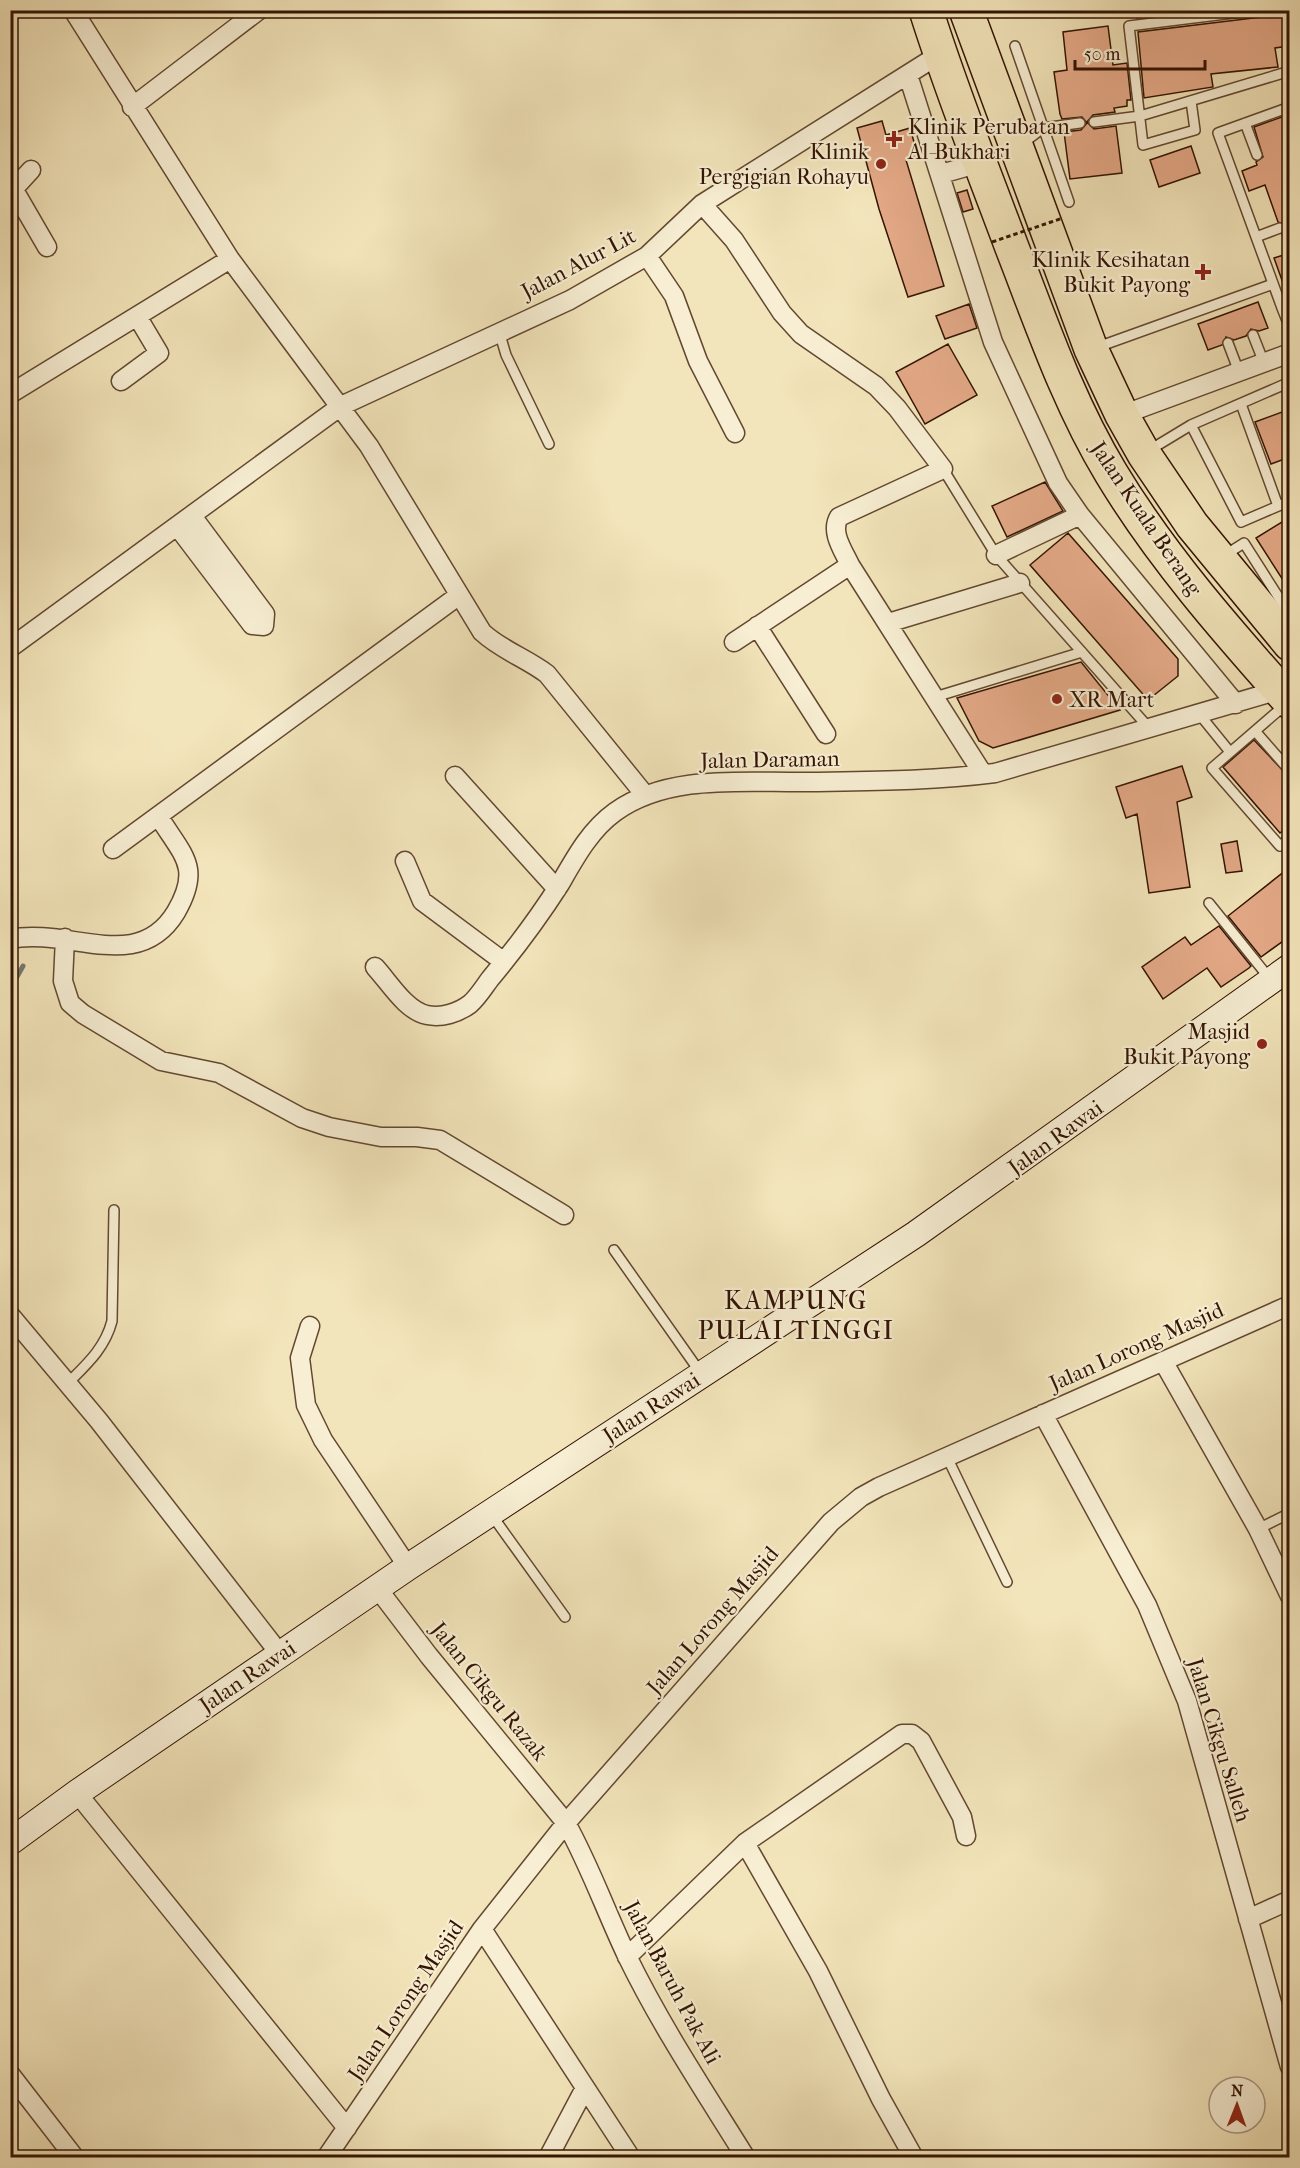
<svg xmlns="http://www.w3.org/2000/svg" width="1300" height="2168" viewBox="0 0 1300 2168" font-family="'IM FELL French Canon',serif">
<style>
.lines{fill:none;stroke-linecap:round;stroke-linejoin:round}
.stream{stroke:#747970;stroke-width:5}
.building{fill:#e5aa88;stroke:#331302;stroke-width:1.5}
.lane-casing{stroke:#634830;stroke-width:12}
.street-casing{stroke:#634830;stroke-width:21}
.secondary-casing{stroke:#331302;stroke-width:28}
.highway-casing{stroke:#331302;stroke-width:36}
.lane{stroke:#f7eed3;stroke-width:9}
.street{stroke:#f7eed3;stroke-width:18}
.secondary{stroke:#f7eed3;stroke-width:26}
.highway{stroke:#f3e5bb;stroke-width:33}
.path-bridge{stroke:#331302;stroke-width:3;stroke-dasharray:4.5 3;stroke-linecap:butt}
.poi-dot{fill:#8f2418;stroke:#f7eed3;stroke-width:2}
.labels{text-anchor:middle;stroke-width:4.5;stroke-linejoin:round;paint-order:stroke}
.poi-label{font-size:22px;fill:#331302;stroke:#f7eed3;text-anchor:end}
.street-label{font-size:22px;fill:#331302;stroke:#f7eed3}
.quarter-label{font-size:26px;letter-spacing:1.5px;fill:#331302;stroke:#f7eed3}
</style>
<rect width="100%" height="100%" fill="#f3e5bb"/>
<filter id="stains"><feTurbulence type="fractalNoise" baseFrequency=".00333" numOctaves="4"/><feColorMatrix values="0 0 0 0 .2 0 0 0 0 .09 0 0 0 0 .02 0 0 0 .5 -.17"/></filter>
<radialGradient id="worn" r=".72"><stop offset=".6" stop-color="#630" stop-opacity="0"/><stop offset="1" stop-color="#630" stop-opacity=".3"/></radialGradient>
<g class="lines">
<path class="stream" d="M10 989 23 966"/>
</g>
<path class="building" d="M1136 10H1199L1137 18Z
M1286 14 1289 46 1275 48 1278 67 1211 74 1213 87 1144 98 1138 32Z
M1108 26 1113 65 1127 63 1131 100H1127V106L1114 108 1115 112 1093 115 1087 122 1094 129 1116 126 1122 173 1070 179 1064 132 1081 130 1087 123 1082 117 1062 119 1060 114 1054 72 1067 70 1063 32Z
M1290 114V249H1288L1282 234 1286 226 1278 222 1265 185 1249 191 1242 171 1257 165 1256 162 1263 157 1254 127Z
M882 121 886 135 910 128 918 156 906 160 944 286 908 297 879 209 857 128Z
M1191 146 1200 173 1159 187 1150 160Z
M967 190 973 209 963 212 957 193Z
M1290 253V296L1288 297 1274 258Z
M1258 302 1268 328 1259 331 1251 329 1246 336 1234 340 1226 337 1222 345 1208 350 1198 324Z
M969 304 977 328 945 339 936 316Z
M948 344 977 395 925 424 896 372Z
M1290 409V457L1271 464 1255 422Z
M1045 482 1063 511 1007 537 992 506Z
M1290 517V591L1256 538Z
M1068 533 1178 659V676L1148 700 1030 565Z
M1081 662 1120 710 993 748 979 741 957 698Z
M1254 740 1290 778V825L1280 833 1223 767Z
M1182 766 1192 797 1177 802 1190 887 1149 893 1137 814 1126 818 1116 787Z
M1237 841 1242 871 1226 873 1221 844Z
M1290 867V936L1261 957 1228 916Z
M1219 926 1251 966 1249 968 1221 987 1207 968 1163 999 1142 967 1185 937 1191 945Z"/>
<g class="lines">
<g class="lane-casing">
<path id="lane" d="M1015 46 1069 202
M1191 101 1195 130 1143 145 1129 26 1258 10
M1290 107 1218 133 1282 308 1290 305
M1094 122 1140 116 1290 71
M1245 123 1257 155
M1022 144 1043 128 1080 123
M1256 237 1280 228
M1282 308 1290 328
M499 331 506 355 549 444
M1253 335 1264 363
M1228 343 1239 372
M1095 348 1273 284
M1241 404 1278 506
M1191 425 1241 522 1290 501
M1148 451 1191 425 1290 382
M943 469 996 555 1149 728
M1225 555 1244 543 1286 609
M935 697 1082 652
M1285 705 1212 768 1280 846 1290 838
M1200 715 1230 752
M1255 731 1290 771
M1209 903 1270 979
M614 1250 700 1372
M68 1383C87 1364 105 1348 112 1321L114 1210
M947 1457 1007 1582
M491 1514 565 1617
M1258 1529 1290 1513"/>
</g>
<g class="street-casing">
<path id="street" d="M73 10 230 259 369 446 482 632C501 650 526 658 547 674L645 795
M908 75 993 342 1058 483 1080 515 1236 704
M132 107 259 10
M941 174 980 163
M14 190 47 247
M10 193 31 170
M702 204 734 240 782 313 801 334 876 386 897 408 943 469 839 517C830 532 843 550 850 565L983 774
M647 256 674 296 698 361 735 433
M121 381 159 353 137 316
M10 394 230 259
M1122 415 1290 353
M177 526 252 625 264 626 265 614 192 516
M996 555 1080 515
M1268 620 1290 607
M888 623 1020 583
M757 626 826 734
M734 642 850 565
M10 648 341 406 570 300 647 256 702 204 940 54
M455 776 557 889
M113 849 458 596
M405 861 422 901 504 962
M65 938 63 981 70 1003 83 1014 161 1061 219 1073 302 1118 329 1127 381 1137H417L440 1140 564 1215
M10 939C70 927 138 975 176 912 202 867 183 856 159 817
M375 967C389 982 406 1011 427 1015 442 1018 458 1013 470 1004 478 997 484 987 490 979 515 949 539 917 560 884 575 858 590 830 615 812 669 773 745 783 809 782 870 781 933 781 995 773L1279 690
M10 1315 99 1421 280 1654
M310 1326 300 1358 306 1405 323 1440 408 1567
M1163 1361 1258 1529 1290 1596
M1043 1414 1147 1605 1187 1701 1290 2067
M378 1589 429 1656 566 1823C590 1866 606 1912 627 1956 661 2026 705 2092 746 2158
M77 1793 347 2128
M745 1843 818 1971 881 2099 914 2158
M1248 1919 1290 1900
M482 1929 631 2158
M627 1957 745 1843 902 1734H912L921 1741 962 1817 966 1836
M10 2074 75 2158
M326 2158 482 1929 566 1823 831 1522 861 1497 879 1487 1290 1305
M548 2158 585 2088"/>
</g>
<g class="secondary-casing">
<path id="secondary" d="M10 1842 77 1793 408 1567 916 1234 1290 967"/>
</g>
<g class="highway-casing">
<path id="highway" d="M926 10C951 90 982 167 1011 245 1041 322 1068 402 1111 473 1161 556 1226 630 1290 702
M966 10 1091 349 1122 415 1144 454 1192 525 1290 644"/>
</g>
<use href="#lane" class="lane"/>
<use href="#street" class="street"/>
<use href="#secondary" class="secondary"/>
<use href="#highway" class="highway"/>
<path class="path-bridge" d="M992 242 1063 218"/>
</g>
<g class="poi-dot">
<path d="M891 130h6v6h6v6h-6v6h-6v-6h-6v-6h6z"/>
<circle cx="881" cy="164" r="6"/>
<path d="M1200 263h6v6h6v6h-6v6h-6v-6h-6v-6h6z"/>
<circle cx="1057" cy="699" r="6"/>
<circle cx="1262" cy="1044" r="6"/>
</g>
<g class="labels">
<g class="poi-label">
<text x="908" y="134" text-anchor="start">Klinik Perubatan<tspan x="908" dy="25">Al-Bukhari</tspan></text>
<text x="869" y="159">Klinik<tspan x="869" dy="25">Pergigian Rohayu</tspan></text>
<text x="1190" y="267">Klinik Kesihatan<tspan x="1190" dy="25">Bukit Payong</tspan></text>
<text x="1069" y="707" text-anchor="start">XR Mart</text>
<text x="1250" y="1039">Masjid<tspan x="1250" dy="25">Bukit Payong</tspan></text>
</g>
<g class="street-label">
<text transform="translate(578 263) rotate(-28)" y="8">Jalan Alur Lit</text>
<text transform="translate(1147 518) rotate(56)" y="8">Jalan Kuala Berang</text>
<text transform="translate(770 759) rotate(-1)" y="8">Jalan Daraman</text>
<text transform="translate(1055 1137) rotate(-36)" y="8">Jalan Rawai</text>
<text transform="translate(1136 1346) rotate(-24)" y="8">Jalan Lorong Masjid</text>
<text transform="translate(651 1407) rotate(-33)" y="8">Jalan Rawai</text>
<text transform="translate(712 1620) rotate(-49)" y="8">Jalan Lorong Masjid</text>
<text transform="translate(247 1676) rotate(-34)" y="8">Jalan Rawai</text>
<text transform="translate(490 1691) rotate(51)" y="8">Jalan Cikgu Razak</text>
<text transform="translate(1220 1740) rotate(73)" y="8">Jalan Cikgu Salleh</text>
<text transform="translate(673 1982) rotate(62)" y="8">Jalan Baruh Pak Ali</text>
<text transform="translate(405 2000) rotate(-56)" y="8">Jalan Lorong Masjid</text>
</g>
<g class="quarter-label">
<text x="796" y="1309">KAMPUNG<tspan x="796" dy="30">PULAI TINGGI</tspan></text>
</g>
</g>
<rect width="1300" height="2168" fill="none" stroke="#f3e5bb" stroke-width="36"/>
<rect x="12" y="12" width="1276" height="2144" fill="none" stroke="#331302" stroke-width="3"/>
<rect x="18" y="18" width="1264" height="2132" fill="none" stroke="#331302" stroke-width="1.5"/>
<g transform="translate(1237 2105) rotate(1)"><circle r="28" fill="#f7eed3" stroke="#a9967f" stroke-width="1.5"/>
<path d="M0-4.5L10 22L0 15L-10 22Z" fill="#8f2418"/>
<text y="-9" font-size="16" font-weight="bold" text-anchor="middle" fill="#331302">N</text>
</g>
<path d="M1075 60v9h130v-9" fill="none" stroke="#331302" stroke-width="3"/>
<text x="1084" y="60" font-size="18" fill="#331302" stroke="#f7eed3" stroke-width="4.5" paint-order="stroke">50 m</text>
<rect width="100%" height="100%" filter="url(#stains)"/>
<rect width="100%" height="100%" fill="url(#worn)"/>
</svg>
